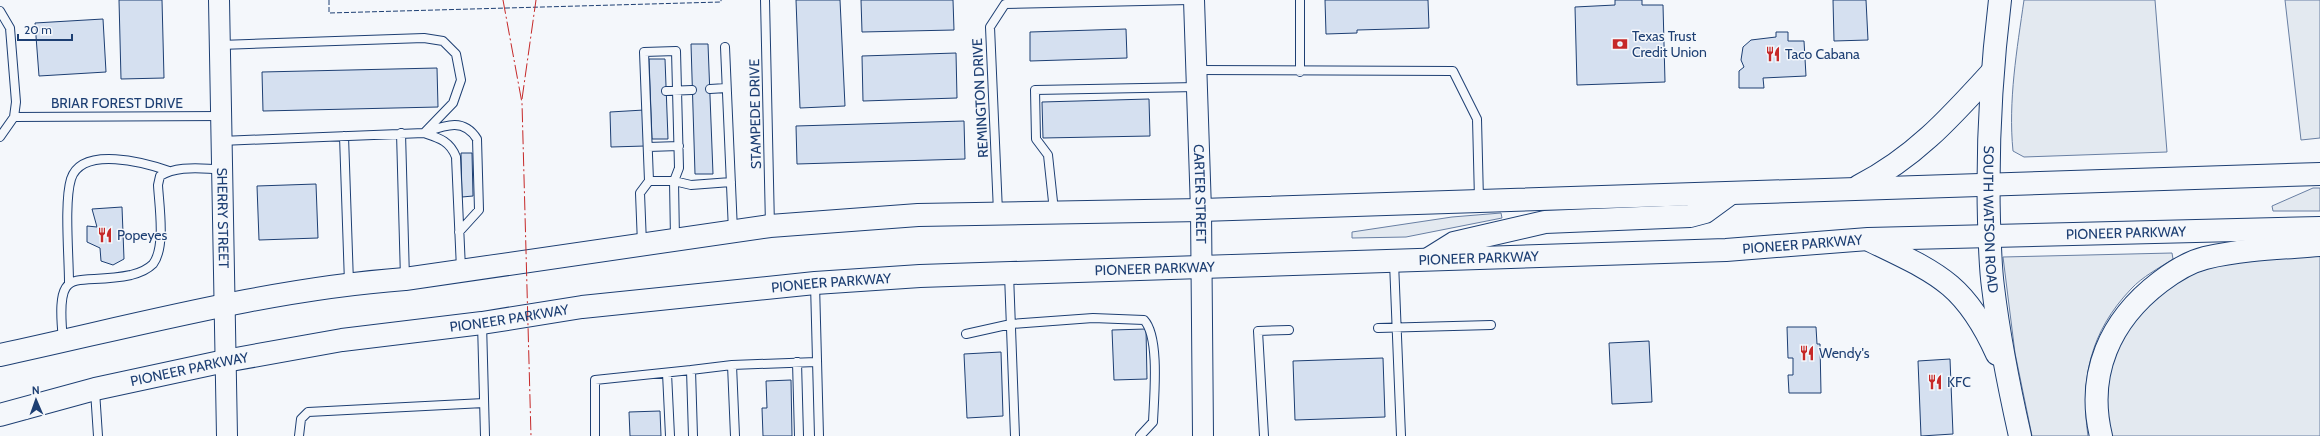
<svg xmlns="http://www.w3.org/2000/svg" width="2320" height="436" viewBox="0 0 2320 436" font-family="Cabin,sans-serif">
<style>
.green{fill:#e3e9f0;stroke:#687fa3}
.building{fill:#d5e0f0;stroke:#1d3f73}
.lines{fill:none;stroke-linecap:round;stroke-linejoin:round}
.service-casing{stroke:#1d3f73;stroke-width:10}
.tertiary-casing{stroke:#1d3f73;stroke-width:22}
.primary-casing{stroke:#1d3f73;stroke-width:24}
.motorway-casing{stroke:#1d3f73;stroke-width:24}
.service{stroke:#f4f7fb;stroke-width:8}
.tertiary{stroke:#f4f7fb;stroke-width:20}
.primary{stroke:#f4f7fb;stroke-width:22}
.motorway{stroke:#f4f7fb;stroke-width:22}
.fence{stroke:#1d3f73;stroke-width:1;stroke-dasharray:5 2;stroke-linecap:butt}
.power{stroke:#c62828;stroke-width:1;stroke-dasharray:14 3 2 3;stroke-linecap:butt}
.labels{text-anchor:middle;stroke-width:3;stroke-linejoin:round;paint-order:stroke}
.poi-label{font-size:14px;fill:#1d3f73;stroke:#f4f7fb;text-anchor:start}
.street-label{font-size:14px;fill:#1d3f73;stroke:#f4f7fb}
</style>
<rect width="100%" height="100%" fill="#f4f7fb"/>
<path class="green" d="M2024 0H2155L2167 152 2024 157 2013 151C2008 101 2017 49 2024 0Z
M2285 0H2320V138L2301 140Z
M2313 188H2320V211H2273L2272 206Z
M1501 213 1502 218 1406 237 1352 238V232L1452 217Z
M2172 253 2173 259C2159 268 2142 277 2131 289 2090 332 2080 379 2088 436H2032L2015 353 2003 257Z
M2320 256V436H2109L2105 396 2118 338 2173 280 2229 262Z"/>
<path class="building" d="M119 0H162L164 78 121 79Z
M796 0H840L845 106 800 108Z
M861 0H953L954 30 862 32Z
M1325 0H1428L1429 28 1357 30V33L1326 34Z
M1615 0H1642V5H1663L1665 82 1577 85 1575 7 1615 5Z
M1833 0H1866L1868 40 1834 41Z
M103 19 106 72 39 76 35 23Z
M1126 29 1127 58 1030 61V32Z
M1776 32H1788V41H1804L1806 76 1763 78 1764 88H1739V71L1744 67 1741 60 1743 47 1751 40 1776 37Z
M691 44H708L713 174H695Z
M956 53 957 98 863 101 862 56Z
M649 59H665L668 139H652Z
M437 68 438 107 263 111 262 72Z
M1149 99 1150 136 1043 138 1042 102Z
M644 110 645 146 611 147 610 112Z
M964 121 965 159 797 164 796 126Z
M461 153H472L473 196 462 197Z
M316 184 318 238 259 240 257 186Z
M122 207 124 259 113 265 101 261 100 248 87 242V226L97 227 92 209Z
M1787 327H1816L1817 344H1820L1821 393H1789L1788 375H1793V358H1788Z
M1146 329 1147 379 1114 380 1112 330Z
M1649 341 1652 402 1612 404 1609 343Z
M1001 352 1003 416 967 418 964 354Z
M1383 358 1385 417 1295 420 1293 361Z
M1950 359 1953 434 1921 436 1918 361Z
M791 380 792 436H763L762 408H767L766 381Z
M660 411 661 436H630L629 412Z"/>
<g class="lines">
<g class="service-casing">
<path id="service" d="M765 0 770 226
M0 11 10 28 16 102 14 117 0 137
M220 45 424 38 443 41 456 54 461 80 453 103 424 133 221 141
M725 47 733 231
M1196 70 1453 71 1477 119 1479 200
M1300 72V0
M710 89 726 88
M666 91 692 90
M14 117 221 116
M426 132C446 125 464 118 477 139L479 210 459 232
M401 133 405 279
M424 133C439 138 450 141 456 157L461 269
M344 136 349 283
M648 147 679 146
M1054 211 1048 155 1036 139 1035 90 1197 87
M998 212 990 27 1005 4 1190 0
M675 239 674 181 679 168 676 51 644 52 649 181H674L691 185 731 182
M642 244 640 193 649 181
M1394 262 1401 436
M1009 274 1015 436
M69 283C69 256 64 202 71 179 82 145 146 163 169 171
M815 284 819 436
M482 323 485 436
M1378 328 1491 325
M966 334 1011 324 1093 318 1144 320C1160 337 1154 397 1153 422L1140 436
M63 340C55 260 74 287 131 275 139 273 147 270 153 264 166 247 159 205 158 185L160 176C178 165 201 169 222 169
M797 362 799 436
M732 365 735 436
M667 373 670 436
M95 391 98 436
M299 436 301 419 308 412 484 403
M595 436V380L691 370
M693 436 691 370 732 365 816 362
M1264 436 1258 331 1289 330"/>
</g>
<g class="tertiary-casing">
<g id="tertiary">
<path id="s1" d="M219 0 227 436"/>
<path id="s2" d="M1194 0 1201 210 1203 436"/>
</g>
</g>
<g class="primary-casing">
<g id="primary">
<path id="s3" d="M2000 0C1991 74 1987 146 1989 221 1990 243 1990 265 1993 287 1999 337 2009 387 2020 436"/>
<path d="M1859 186C1914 158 1950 118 1991 73"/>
<path d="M1871 241C1937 273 1965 283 1997 354"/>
<path d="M1430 258 1454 243 1545 222 1690 216 1705 212 1731 193"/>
<path d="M0 355C134 326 269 289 405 279L770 226 918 215 1201 210 2320 174"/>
<path id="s4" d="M0 415 95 389 225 361 342 340 482 323 582 307 815 283 920 276 1726 250 1868 239 2320 228"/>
</g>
</g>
<g class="motorway-casing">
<path id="motorway" d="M2101 436C2086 374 2110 320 2160 282 2173 272 2189 262 2205 258 2243 249 2282 248 2320 245"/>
</g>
<use href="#service" class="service"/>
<use href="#tertiary" class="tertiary"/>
<use href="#primary" class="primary"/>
<use href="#motorway" class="motorway"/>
<path class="fence" d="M329 0V13L721 2V0"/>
<path class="power" d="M503 0 522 103 531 436
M522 99 536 0"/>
</g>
<defs>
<g id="bank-bare" transform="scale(1.2)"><path d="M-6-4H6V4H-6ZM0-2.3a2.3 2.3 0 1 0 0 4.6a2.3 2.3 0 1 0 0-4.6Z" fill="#c62828" stroke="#f4f7fb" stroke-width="2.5" paint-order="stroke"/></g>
<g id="restaurant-bare" transform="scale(1.2)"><path d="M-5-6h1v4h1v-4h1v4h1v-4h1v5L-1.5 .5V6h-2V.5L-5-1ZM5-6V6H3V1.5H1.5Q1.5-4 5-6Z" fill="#c62828" stroke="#f4f7fb" stroke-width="2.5" paint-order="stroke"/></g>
</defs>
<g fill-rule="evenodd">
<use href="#bank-bare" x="1620" y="44"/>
<use href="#restaurant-bare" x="1773" y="54"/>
<use href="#restaurant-bare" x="105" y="235"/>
<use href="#restaurant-bare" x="1807" y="353"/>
<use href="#restaurant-bare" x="1935" y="382"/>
</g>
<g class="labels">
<g class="poi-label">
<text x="1632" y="41">Texas Trust<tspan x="1632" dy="16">Credit Union</tspan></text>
<text x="1785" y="59">Taco Cabana</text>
<text x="117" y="240">Popeyes</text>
<text x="1819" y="358">Wendy's</text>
<text x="1947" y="387">KFC</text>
</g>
<g class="street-label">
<text transform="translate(980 98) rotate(-93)" y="5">REMINGTON DRIVE</text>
<text x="117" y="108">BRIAR FOREST DRIVE</text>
<text transform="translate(755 114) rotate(-91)" y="5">STAMPEDE DRIVE</text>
<text dy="5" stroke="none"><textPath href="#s2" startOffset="194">CARTER STREET</textPath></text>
<text dy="5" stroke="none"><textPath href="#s1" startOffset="218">SHERRY STREET</textPath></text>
<text dy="5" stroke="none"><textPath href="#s3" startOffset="220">SOUTH WATSON ROAD</textPath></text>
<text dy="5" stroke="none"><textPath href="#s4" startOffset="2139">PIONEER PARKWAY</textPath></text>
<text dy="5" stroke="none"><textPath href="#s4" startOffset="1815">PIONEER PARKWAY</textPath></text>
<text dy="5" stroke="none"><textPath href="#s4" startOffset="1491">PIONEER PARKWAY</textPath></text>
<text dy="5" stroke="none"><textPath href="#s4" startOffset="1167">PIONEER PARKWAY</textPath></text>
<text dy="5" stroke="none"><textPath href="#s4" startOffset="843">PIONEER PARKWAY</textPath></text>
<text dy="5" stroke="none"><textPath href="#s4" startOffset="519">PIONEER PARKWAY</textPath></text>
<text dy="5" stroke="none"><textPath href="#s4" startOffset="195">PIONEER PARKWAY</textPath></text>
</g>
</g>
<g transform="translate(36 400) rotate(358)" stroke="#f4f7fb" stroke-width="3" paint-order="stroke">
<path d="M0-3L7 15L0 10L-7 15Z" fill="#1d3f73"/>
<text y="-6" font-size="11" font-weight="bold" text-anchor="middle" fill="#1d3f73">N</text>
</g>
<path d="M18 34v6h54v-6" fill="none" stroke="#1d3f73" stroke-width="2"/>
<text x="24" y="34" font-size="12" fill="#1d3f73" stroke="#f4f7fb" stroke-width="3" paint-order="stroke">20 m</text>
</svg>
